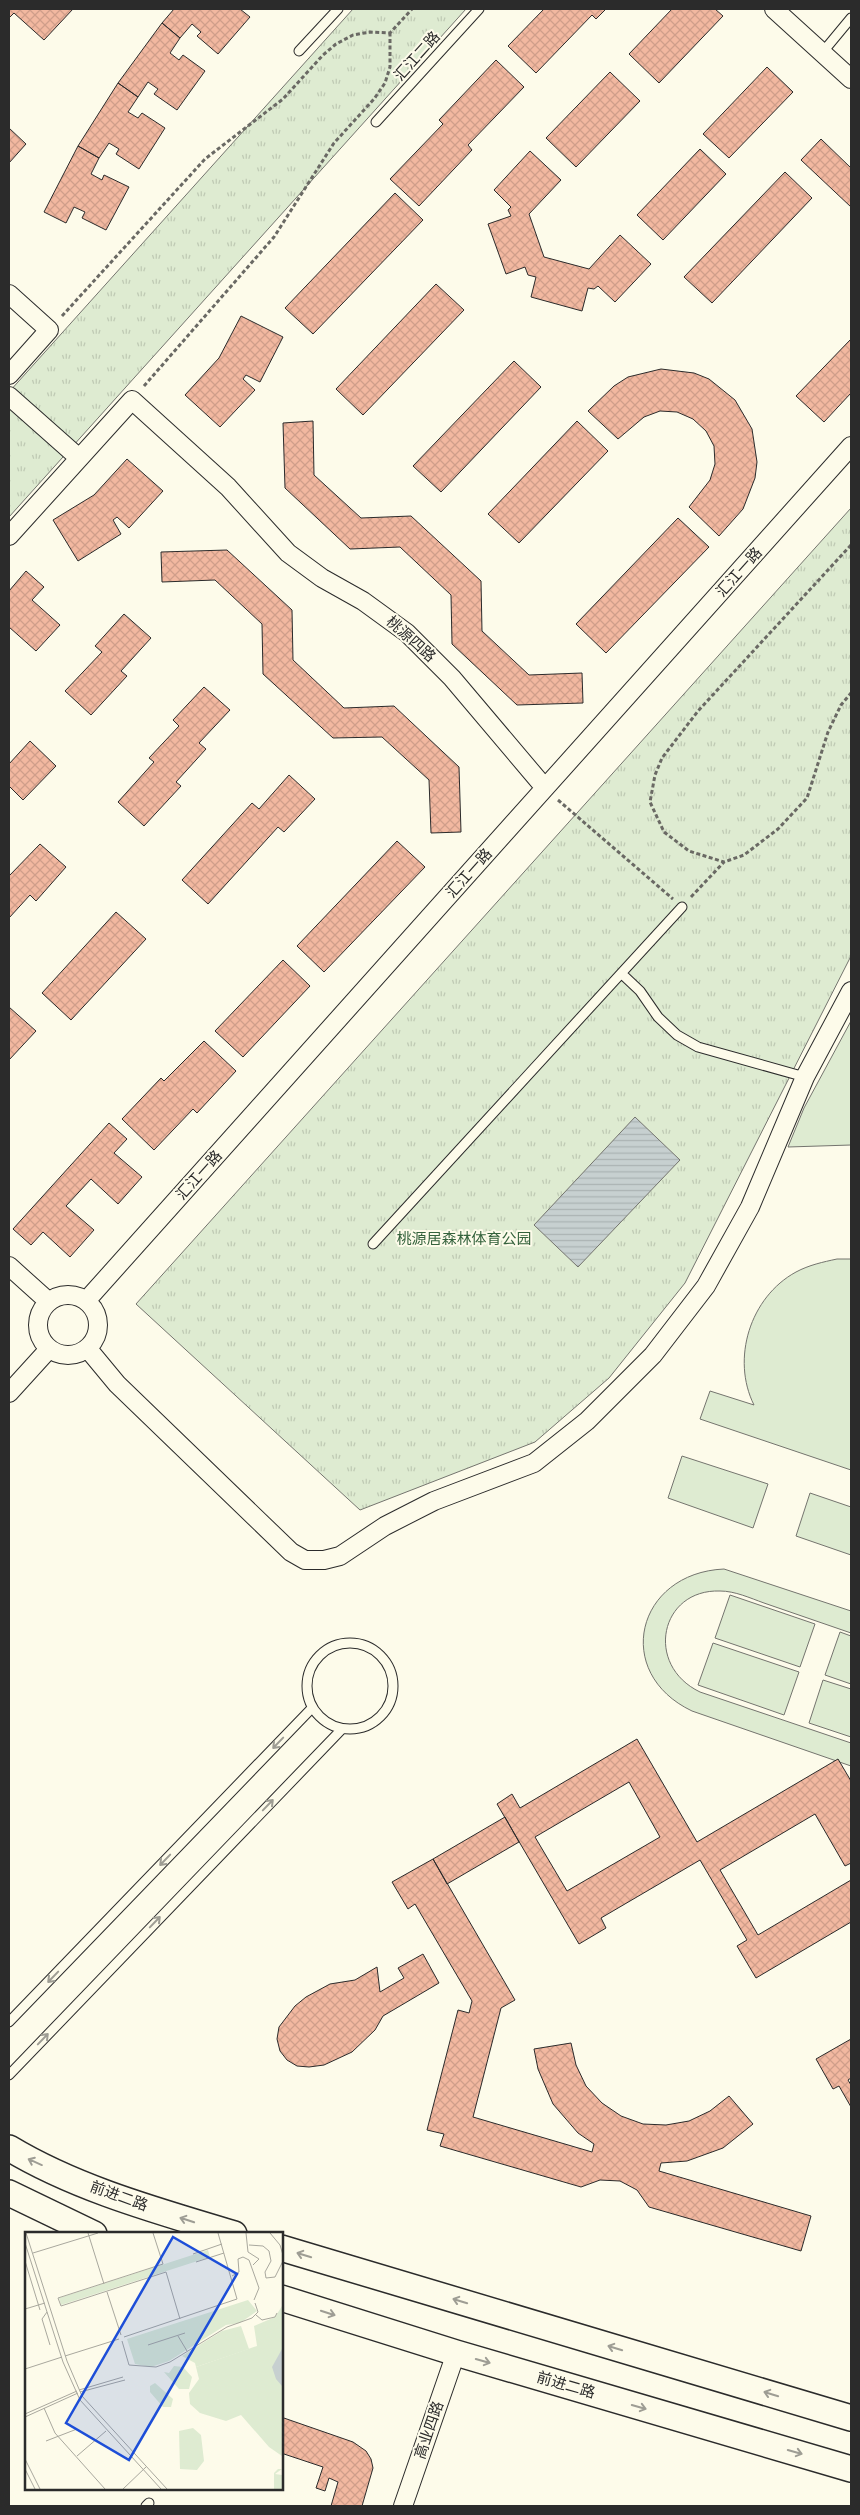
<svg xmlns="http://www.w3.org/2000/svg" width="860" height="2515" viewBox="0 0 860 2515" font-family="'Fira Sans Condensed','Noto Sans SC',sans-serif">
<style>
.grass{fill:#deebd1;stroke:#74746e}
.park{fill:url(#park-tufts);stroke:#74746e}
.water{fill:url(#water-rules);stroke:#74746e}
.building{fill:url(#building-cross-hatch);stroke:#2b2b2b;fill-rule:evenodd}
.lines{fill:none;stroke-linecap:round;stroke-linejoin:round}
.lane-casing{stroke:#2b2b2b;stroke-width:11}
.street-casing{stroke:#2b2b2b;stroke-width:20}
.secondary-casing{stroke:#2b2b2b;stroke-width:28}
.path{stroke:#6a6964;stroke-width:3;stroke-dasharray:4 2.5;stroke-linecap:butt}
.lane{stroke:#fdfbea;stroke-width:9}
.street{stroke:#fdfbea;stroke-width:18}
.secondary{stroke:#fdfbea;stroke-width:25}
.oneway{stroke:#9e9d94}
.labels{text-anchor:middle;stroke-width:4;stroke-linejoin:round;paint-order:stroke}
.street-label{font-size:15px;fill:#2b2b2b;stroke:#fdfbea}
.park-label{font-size:15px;fill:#34623c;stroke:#fdfbea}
.inset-road{fill:none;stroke:#a9a89e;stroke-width:1}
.view{fill:#1d4ed8;fill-opacity:0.15;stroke:#1d4ed8;stroke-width:2.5}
.inset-edge{fill:none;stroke:#2b2b2b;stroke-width:2.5}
</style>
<defs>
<pattern id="park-tufts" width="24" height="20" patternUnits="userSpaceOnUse" patternTransform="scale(1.25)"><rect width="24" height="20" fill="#deebd1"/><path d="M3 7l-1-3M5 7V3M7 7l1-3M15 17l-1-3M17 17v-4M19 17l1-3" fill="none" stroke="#bfcab4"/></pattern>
<pattern id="water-rules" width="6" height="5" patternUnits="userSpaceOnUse" patternTransform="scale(1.25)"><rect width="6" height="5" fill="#c7d0d0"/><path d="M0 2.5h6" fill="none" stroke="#abb3b3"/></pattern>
<pattern id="building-cross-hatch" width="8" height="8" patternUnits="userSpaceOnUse" patternTransform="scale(1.25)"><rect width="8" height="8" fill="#f2b8a0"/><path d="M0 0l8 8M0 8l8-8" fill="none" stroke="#d09e8a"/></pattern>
</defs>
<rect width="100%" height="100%" fill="#fdfbea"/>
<path class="grass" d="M851 1021V1145L788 1147 804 1108Z
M837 1259H851V1470L700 1419 710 1391 754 1405C731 1359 750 1297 796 1272 809 1265 823 1262 837 1259Z
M682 1456 768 1484 753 1528 668 1498Z
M810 1493 851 1507V1555L796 1536Z
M724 1569 851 1611V1633C822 1623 793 1613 764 1603 750 1598 735 1591 720 1591 660 1589 644 1665 700 1692L851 1743V1766L692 1711C612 1673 636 1573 724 1569Z
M730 1595 815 1624 800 1667 715 1638Z
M840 1632 851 1636V1684L825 1675Z
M713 1643 799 1672 784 1715 698 1685Z
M823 1680 851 1689V1737L809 1723Z"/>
<path class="park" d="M353 9H466L9 517V392Z
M851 508V956L685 1283 609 1378 535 1442 360 1510 136 1304Z"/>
<path class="water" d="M635 1117 680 1160 578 1267 534 1225Z"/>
<path class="building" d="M9 9H73L44 40 14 13 9 18Z
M174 9H240L250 17 218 54 197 36 201 32 192 24 180 38 162 23Z
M544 9H606L596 19 592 15 536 73 508 46Z
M672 9H715L723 16 659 83 629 54Z
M162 23 180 38 170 53 179 60 183 55 205 71 177 110 154 94 158 89 148 82 138 97 118 83Z
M496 60 524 87 468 145 472 150 419 206 390 179 443 124 439 120Z
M767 67 793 92 729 158 703 134Z
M610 72 640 101 576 167 546 138Z
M118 83 138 97 128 112 138 118 142 113 165 128 139 169 116 154 119 149 109 143 99 158 78 146Z
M9 128 26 144 9 163Z
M821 139 851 168V207L801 160Z
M78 146 99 158 91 174 102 180 104 175 129 187 106 230 82 218 85 212 74 207 66 223 44 212Z
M700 149 726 174 663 240 637 215Z
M530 151 561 180 529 214 544 257 589 269 620 235 651 264 615 302 598 286 594 289 588 288 582 311 531 297 536 277 528 275 525 267 506 274 488 224 511 216 508 210 511 207 494 190Z
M785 172 812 198 712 303 684 277Z
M395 193 423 220 313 334 285 308Z
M436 284 464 310 363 415 336 389Z
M241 316 283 337 260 382 246 375 243 379 255 390 220 427 185 395 219 358Z
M851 339V393L824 422 796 396Z
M514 361 541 387 441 492 413 466Z
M661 369 694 373 709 379 735 400 752 429 757 462 755 478 743 509 719 536 689 507 710 480 715 464 714 446 706 431 693 419 677 412 660 411 644 417 618 439 588 411 614 386 628 377Z
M313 421 314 475 361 518 411 516 481 581 482 631 529 675 582 673 583 703 517 705 452 644 451 595 400 547 350 549 285 488 283 423Z
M577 421 608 451 519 543 488 514Z
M127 459 163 491 129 528 117 517 113 520 121 534 78 561 53 520 94 495Z
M678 518 709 547 606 653 576 624Z
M227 550 292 610 293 660 344 708 394 706 459 767 461 832 431 833 429 780 382 737 333 738 263 674 262 624 215 580 162 582 161 552Z
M26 571 44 587 32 600 60 625 36 651 9 627V591Z
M124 614 151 638 121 671 127 676 91 715 65 691 102 652 95 646Z
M204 687 230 710 199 743 206 749 176 782 181 786 144 826 118 802 154 762 149 758 179 726 173 720Z
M30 741 56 766 23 800 9 786V764Z
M289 775 315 799 284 832 278 827 208 904 182 880 252 803 259 809Z
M397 841 425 867 324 972 297 946Z
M40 844 66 867 36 901 30 895 9 918V876Z
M116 912 146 939 71 1020 42 993Z
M283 960 310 986 243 1057 215 1031Z
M9 1007 36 1031 9 1060Z
M204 1041 236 1071 197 1113 193 1109 154 1150 122 1119 161 1078 164 1081Z
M109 1123 127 1139 114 1153 142 1177 118 1204 91 1179 66 1206 94 1230 70 1257 43 1232 31 1245 13 1229Z
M637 1739 697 1842 838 1759 851 1781V1863L845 1866 815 1814 720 1870 758 1935 851 1880V1922L756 1978 737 1946 747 1940 700 1860 601 1918 606 1928 579 1944 497 1804 512 1794 520 1808ZM629 1782 660 1837 567 1891 535 1837Z
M505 1817 519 1842 447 1884 433 1859Z
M433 1859 515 2000 501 2008 473 2117 592 2152 594 2144 578 2133 553 2104 538 2069 534 2049 571 2043 576 2065 586 2086 602 2103 621 2116 643 2124 666 2125 689 2121 710 2111 729 2096 753 2124 723 2148 687 2161 661 2163 659 2171 811 2216 801 2251 649 2207 637 2190 620 2181 600 2180 581 2187 440 2146 444 2134 427 2130 458 2010 469 2013 472 2001 415 1904 408 1909 392 1882Z
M423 1954 439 1983 383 2016 375 2030 352 2052 324 2065 309 2067 297 2066 287 2060 280 2051 277 2039 279 2027 295 2006 306 1997 330 1984 355 1980 377 1967 380 1992 404 1978 398 1968Z
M851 2039V2078L848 2080 851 2085V2107L839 2086 833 2089 816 2059Z
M281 2417 353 2442 366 2451 371 2459 373 2468 362 2506H331L338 2482 329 2478 325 2491 316 2488 323 2467 281 2453Z"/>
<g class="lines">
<g class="lane-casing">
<path id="lane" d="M299 51 338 9
M822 53 851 18
M376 122 479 9
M622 974 640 991 658 1017 677 1035 698 1047 805 1077
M373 1244 682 907
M307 1686a43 43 0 1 1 86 0a43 43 0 1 1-86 0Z
M9 2022 312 1708
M9 2075 342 1729
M146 2506 149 2503"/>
</g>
<g class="street-casing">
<path id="street" d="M774 9 851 79
M9 294 49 330 9 375
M9 396 79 458
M9 536 132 400 228 487 288 553 322 578 363 601 407 633 452 678 545 788
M9 1266 49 1302
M38 1325a30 30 0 1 1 60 0a30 30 0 1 1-60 0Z
M86 1301 851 446
M88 1349 117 1384 291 1552 305 1560H324L340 1556 385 1526 434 1501 534 1463 587 1421 653 1355 706 1286 750 1207 805 1077 851 991
M9 1393 49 1349
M403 2506 456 2353"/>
</g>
<g class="secondary-casing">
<path id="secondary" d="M9 2148C77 2189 158 2211 234 2234
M9 2193 94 2234
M281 2248 851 2418
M281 2298 456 2353 851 2469"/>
</g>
<path class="path" d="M62 316 205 159 283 99 323 55 336 44 353 35 370 32 390 33 412 9
M144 386 274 237 334 143 374 99 385 83 390 67V33
M851 545 698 711 662 758 655 775 650 802 664 832 689 851 724 862 744 855 778 829 807 798 828 732 841 705 851 693
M558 800 673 899
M691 897 724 862"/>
<use href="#lane" class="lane"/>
<use href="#street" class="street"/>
<use href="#secondary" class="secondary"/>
</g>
<defs><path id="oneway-shaft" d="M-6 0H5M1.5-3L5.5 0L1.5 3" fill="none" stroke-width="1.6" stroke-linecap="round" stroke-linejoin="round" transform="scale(1.25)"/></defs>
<g class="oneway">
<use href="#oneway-shaft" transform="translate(278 1743) rotate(134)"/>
<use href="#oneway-shaft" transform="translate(268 1805) rotate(-46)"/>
<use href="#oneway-shaft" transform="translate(165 1860) rotate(134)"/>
<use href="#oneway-shaft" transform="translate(155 1922) rotate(-46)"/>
<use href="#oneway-shaft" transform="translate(53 1977) rotate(134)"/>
<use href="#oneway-shaft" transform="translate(43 2039) rotate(-46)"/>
<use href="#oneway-shaft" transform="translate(35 2162) rotate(-156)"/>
<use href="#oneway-shaft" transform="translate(187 2220) rotate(-162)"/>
<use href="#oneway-shaft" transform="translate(304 2255) rotate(-163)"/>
<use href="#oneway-shaft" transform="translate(460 2301) rotate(-163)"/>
<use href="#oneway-shaft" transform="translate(328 2313) rotate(18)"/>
<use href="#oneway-shaft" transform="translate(615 2348) rotate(-163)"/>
<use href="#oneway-shaft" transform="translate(483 2361) rotate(16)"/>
<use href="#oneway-shaft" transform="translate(771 2394) rotate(-163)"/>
<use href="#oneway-shaft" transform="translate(639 2407) rotate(16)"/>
<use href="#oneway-shaft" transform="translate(795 2452) rotate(16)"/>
</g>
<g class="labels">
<g class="street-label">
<text transform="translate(417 56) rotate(-48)" y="5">汇江二路</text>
<text transform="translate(739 572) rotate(-48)" y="5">汇江一路</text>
<text transform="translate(411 639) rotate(42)" y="5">桃源四路</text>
<text transform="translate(469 873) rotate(-48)" y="5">汇江一路</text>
<text transform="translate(199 1175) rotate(-48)" y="5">汇江一路</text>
<text transform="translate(119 2196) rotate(20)" y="5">前进二路</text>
<text transform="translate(566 2385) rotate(16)" y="5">前进二路</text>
<text transform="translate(429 2430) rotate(-71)" y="5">高业四路</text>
</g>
<g class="park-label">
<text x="464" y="1244">桃源居森林体育公园</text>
</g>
</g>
<g transform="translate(25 2232)">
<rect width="258" height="258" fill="#fdfbea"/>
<path d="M216 94 224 117 171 135 170 131 157 124 197 99ZM149 134 158 135 167 145 164 157H154L139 140 144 141ZM130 151 148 167 146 175H138L125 160V154ZM168 196 176 203 179 229 172 238 155 237 154 199ZM253 237H257L250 242 257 243V257H249V241Z" fill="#deebd1"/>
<path d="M183 18 185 25 36 73 34 66ZM223 68 232 79 215 91 201 93 144 129 126 135 110 132 102 107ZM257 74V224L244 215 216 183 201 189 175 181 165 172 164 161 174 147 171 135 232 114 229 94 250 85Z" fill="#deebd1"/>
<path d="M257 117H258L257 154 251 147 247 135Z" fill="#c7d0d0"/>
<path class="inset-road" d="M1 1 42 129 57 164 142 257M63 1 79 52M128 1 138 32 33 66 36 74 141 40 155 87M221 1 223 20 234 27 228 33M245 1 255 13 258 23M0 11 38 130 55 168 136 257M224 13 238 14 244 19 246 29 240 40 241 46 250 45 258 29M8 21 73 1M168 22 197 12M0 29 15 78M171 30 199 21M207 44 214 40 213 27 218 25 224 28 234 56 229 68M82 60 96 103M0 77 20 71M22 80 17 87 25 113M231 83 237 88 250 85 252 81M153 104 162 119M99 105 212 67 193 1M97 109 104 133 131 135 145 130 202 95 227 86 233 80 230 71M123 113 160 101M40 124 94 107M0 137 37 125M54 158 98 145M55 160 100 148M19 176 30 201 80 257M0 182 52 159M0 185 53 161M21 209 52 197M52 224 81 199M0 227 15 257M0 237 10 257M98 257 121 235"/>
<path class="view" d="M148 5 212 42 104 228 41 191Z"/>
<rect width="258" height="258" class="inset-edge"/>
</g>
<rect width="860" height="2515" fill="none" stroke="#2b2b2b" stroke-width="20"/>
</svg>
